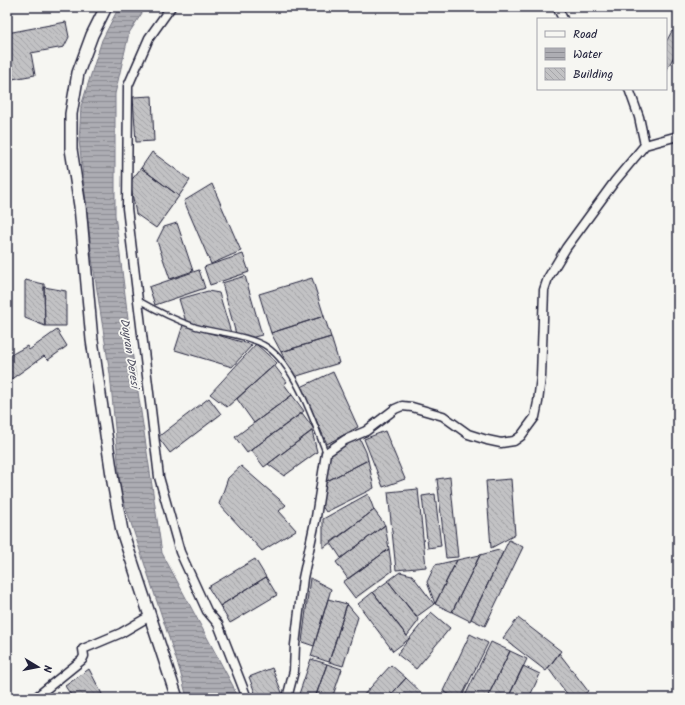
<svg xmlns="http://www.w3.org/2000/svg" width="685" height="705" viewBox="0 0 685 705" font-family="Kalam,sans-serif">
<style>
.water{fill:url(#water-rules);stroke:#757583}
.shadow{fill:#0003}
.building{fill:url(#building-back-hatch);stroke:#22223b}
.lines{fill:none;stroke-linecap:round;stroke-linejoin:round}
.lane-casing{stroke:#22223b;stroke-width:7}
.street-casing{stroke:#22223b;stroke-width:11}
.secondary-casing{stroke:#22223b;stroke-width:14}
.lane{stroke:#f6f6f2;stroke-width:4}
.street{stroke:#f6f6f2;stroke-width:8}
.secondary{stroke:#f6f6f2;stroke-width:11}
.labels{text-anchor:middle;stroke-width:3.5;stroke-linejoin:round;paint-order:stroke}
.water-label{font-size:12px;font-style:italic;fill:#535365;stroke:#f6f6f2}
</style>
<defs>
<pattern id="water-rules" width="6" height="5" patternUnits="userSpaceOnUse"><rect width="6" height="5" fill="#adadb3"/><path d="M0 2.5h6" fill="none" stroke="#8c8c93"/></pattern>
<pattern id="building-back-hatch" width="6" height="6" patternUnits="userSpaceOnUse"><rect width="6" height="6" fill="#c2c2c4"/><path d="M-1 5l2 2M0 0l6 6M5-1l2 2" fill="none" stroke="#a6a6a9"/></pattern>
</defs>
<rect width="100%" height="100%" fill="#f6f6f2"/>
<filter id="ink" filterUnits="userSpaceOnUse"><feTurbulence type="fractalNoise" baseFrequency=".025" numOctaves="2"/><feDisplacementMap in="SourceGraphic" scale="8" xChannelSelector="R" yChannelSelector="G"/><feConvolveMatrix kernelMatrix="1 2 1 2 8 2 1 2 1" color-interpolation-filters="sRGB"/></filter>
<g filter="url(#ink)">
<path class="water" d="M119 7H146L129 33 115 94V215L133 358 162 553 233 686 237 698H187L180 671 121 493 110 374 92 258 79 140 81 106 102 40Z"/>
<path class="shadow" d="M678 35V50L666 72V44Z
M134 98H152L154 141 137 142Z
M152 154 190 181 157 228 137 213Z
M177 224 193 273 199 272 205 289 156 305 171 281 158 242Z
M243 256 249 273 211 285 205 268Z
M312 279 339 364 295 377V376Z
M184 326 252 346 232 367 177 351Z
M57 331 67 347 49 360 45 356 11 380 7 374V358L30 351Z
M256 345 276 364 274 366 286 383 284 385 314 430 312 432 317 453 285 476 269 464 265 467 253 450 248 453 237 437 256 423 238 399 228 407 211 394Z
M333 374 358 428 328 444 327 443Z
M209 399 221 415 171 453 160 437Z
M385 432 404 479 385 487 365 440Z
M358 439 367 454 374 488 327 512 323 506Z
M241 467 286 506 279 512 295 531 263 551 220 504Z
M450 479 458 557 448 558H447Z
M511 481 515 535 493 547H492Z
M418 490 426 567 398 570H397Z
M368 495 374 512 385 527 392 572 357 598 345 582 350 579 343 558 332 543 324 548V520Z
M510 542 523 548 485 626 437 604 499 551 504 554Z
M255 560 277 595 232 623 210 588Z
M400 573 411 576 433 605 416 618 419 622 406 637 408 640 394 650 359 605Z
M311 580 331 590 329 600 346 605 358 618 344 666 312 656 315 646Z
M432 614 450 629 417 669 399 654Z
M487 644 462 698H457L444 692Z
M312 660 342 671 333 698H303Z
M526 660 523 667 540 675 529 698H465Z"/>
<path class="building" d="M66 22 69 37 64 47 31 53 35 75 7 80V33Z
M672 31 678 34V49L666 71V42Z
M152 96 154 141 136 142 133 97Z
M152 152 190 180 179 196 141 168Z
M141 168 179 196 156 228 136 214 130 182Z
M212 184 241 251 211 264 184 201Z
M177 223 193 271 170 279 157 241 164 227Z
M243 254 249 272 210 285 204 267Z
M199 270 205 288 155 305 149 287Z
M245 276 262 335 250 338 236 334 222 283Z
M312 278 324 316 271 333 259 294Z
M25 280 44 284 45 326 25 318Z
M44 287 66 291V326H45Z
M208 291 219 293 231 333 186 322 179 299Z
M324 316 331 337 281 352 271 333Z
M183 325 252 345 232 367 175 350Z
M57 330 67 346 48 360 44 356 10 380 7 376V357L27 346 29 350Z
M331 337 339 363 294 377 281 352Z
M256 344 277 363 227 407 210 394Z
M274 365 287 382 284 384 292 395 254 423 237 399Z
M333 372 358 427 327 444 301 387Z
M292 395 304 411 247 453 235 437Z
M209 398 221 414 170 453 158 437Z
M302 413 314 429 264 467 251 450Z
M312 431 317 452 284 476 268 464Z
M385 431 405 479 383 487 364 439Z
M359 437 366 452 368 460 325 482 328 457 334 451Z
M368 460 374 488 326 512 322 506 325 482Z
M241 466 286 505 279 511 296 530 262 551 219 504 228 478Z
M450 477 458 557 446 558 437 479Z
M511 479 515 535 491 548 486 481Z
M418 489 426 567 396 570 388 492Z
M368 494 374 510 323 548V519Z
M435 494 441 546 428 548 422 496Z
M374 510 385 525 341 558 331 543Z
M385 525 389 549 348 579 336 562Z
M509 540 523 547 485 626 471 619Z
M389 549 392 571 355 598 343 582Z
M499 550 503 552 470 621 452 612 480 555Z
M480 555 452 612 435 604 457 560Z
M255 559 266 577 220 606 208 587Z
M457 560 435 604 427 582 435 565Z
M400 572 412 575 434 604 416 617 388 581Z
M266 577 277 595 230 623 220 606Z
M310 578 331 589 314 646 302 642Z
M388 581 419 620 407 636 373 592Z
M373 592 409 639 393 651 358 604Z
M328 599 347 604 329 662 311 656Z
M347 604 358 617 343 666 329 662Z
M431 612 450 628 416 669 397 654Z
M518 618 561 651 546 671 503 638Z
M470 634 488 643 461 698H456L443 691Z
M491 642 510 651 487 698H464Z
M510 651 527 659 508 698H487Z
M559 653 588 691 580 698H570L548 668Z
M311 659 327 664 315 698H303L298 697Z
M327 664 342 669 332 698H315Z
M391 665 406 678 388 698H361Z
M523 666 540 674 529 698H508Z
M272 668 283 695 282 698H257L249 677Z
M89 669 104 698H73L65 686Z
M406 678 424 695 421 698H388Z"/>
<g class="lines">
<g class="lane-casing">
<path id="lane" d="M138 300C157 311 175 320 196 327 217 333 249 335 267 347 296 367 313 421 326 453"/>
</g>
<g class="street-casing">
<path id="street" d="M171 7 149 38 128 86 127 208 159 477 180 552 207 611 218 624 247 698
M559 7V11L563 19
M629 89 639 117 645 145
M35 698 82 660 84 656 83 649 121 633 150 616
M287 698 294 671 295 645 303 578 316 517 326 453 345 440 366 431 395 409 402 406 412 407 443 416 468 434 487 440 501 443 514 441 521 436 535 417 538 402 541 377 544 290 548 278 566 248 615 181 645 145 678 136"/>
</g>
<g class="secondary-casing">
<path id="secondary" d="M106 7 92 35 78 73 71 114V149L80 206 92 340 113 482 122 531 177 698"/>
</g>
<use href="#lane" class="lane"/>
<use href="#street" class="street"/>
<use href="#secondary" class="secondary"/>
</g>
</g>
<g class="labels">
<g class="water-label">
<text transform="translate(130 353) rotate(81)" y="4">Doyran Deresi</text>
</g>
</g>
<rect width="685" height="705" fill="none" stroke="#f6f6f2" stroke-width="24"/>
<rect x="12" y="12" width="661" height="681" fill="none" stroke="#22223b" stroke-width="1.5" filter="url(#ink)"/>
<rect x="537" y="18" width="130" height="72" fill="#f6f6f2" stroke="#a1a1a9"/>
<rect x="545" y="31" width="20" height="6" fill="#f6f6f2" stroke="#a1a1a9"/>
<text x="573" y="38" font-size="12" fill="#22223b">Road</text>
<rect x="545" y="48" width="20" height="12" fill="url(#water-rules)" stroke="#a1a1a9"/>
<text x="573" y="58" font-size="12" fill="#22223b">Water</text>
<rect x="545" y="68" width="20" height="12" fill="url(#building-back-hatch)" stroke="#a1a1a9"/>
<text x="573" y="78" font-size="12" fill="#22223b">Building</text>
<g transform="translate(38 667) rotate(100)" stroke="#f6f6f2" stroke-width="3" paint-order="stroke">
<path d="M0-3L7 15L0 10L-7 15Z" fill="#22223b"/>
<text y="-6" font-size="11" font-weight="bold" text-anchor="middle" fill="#22223b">N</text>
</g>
</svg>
